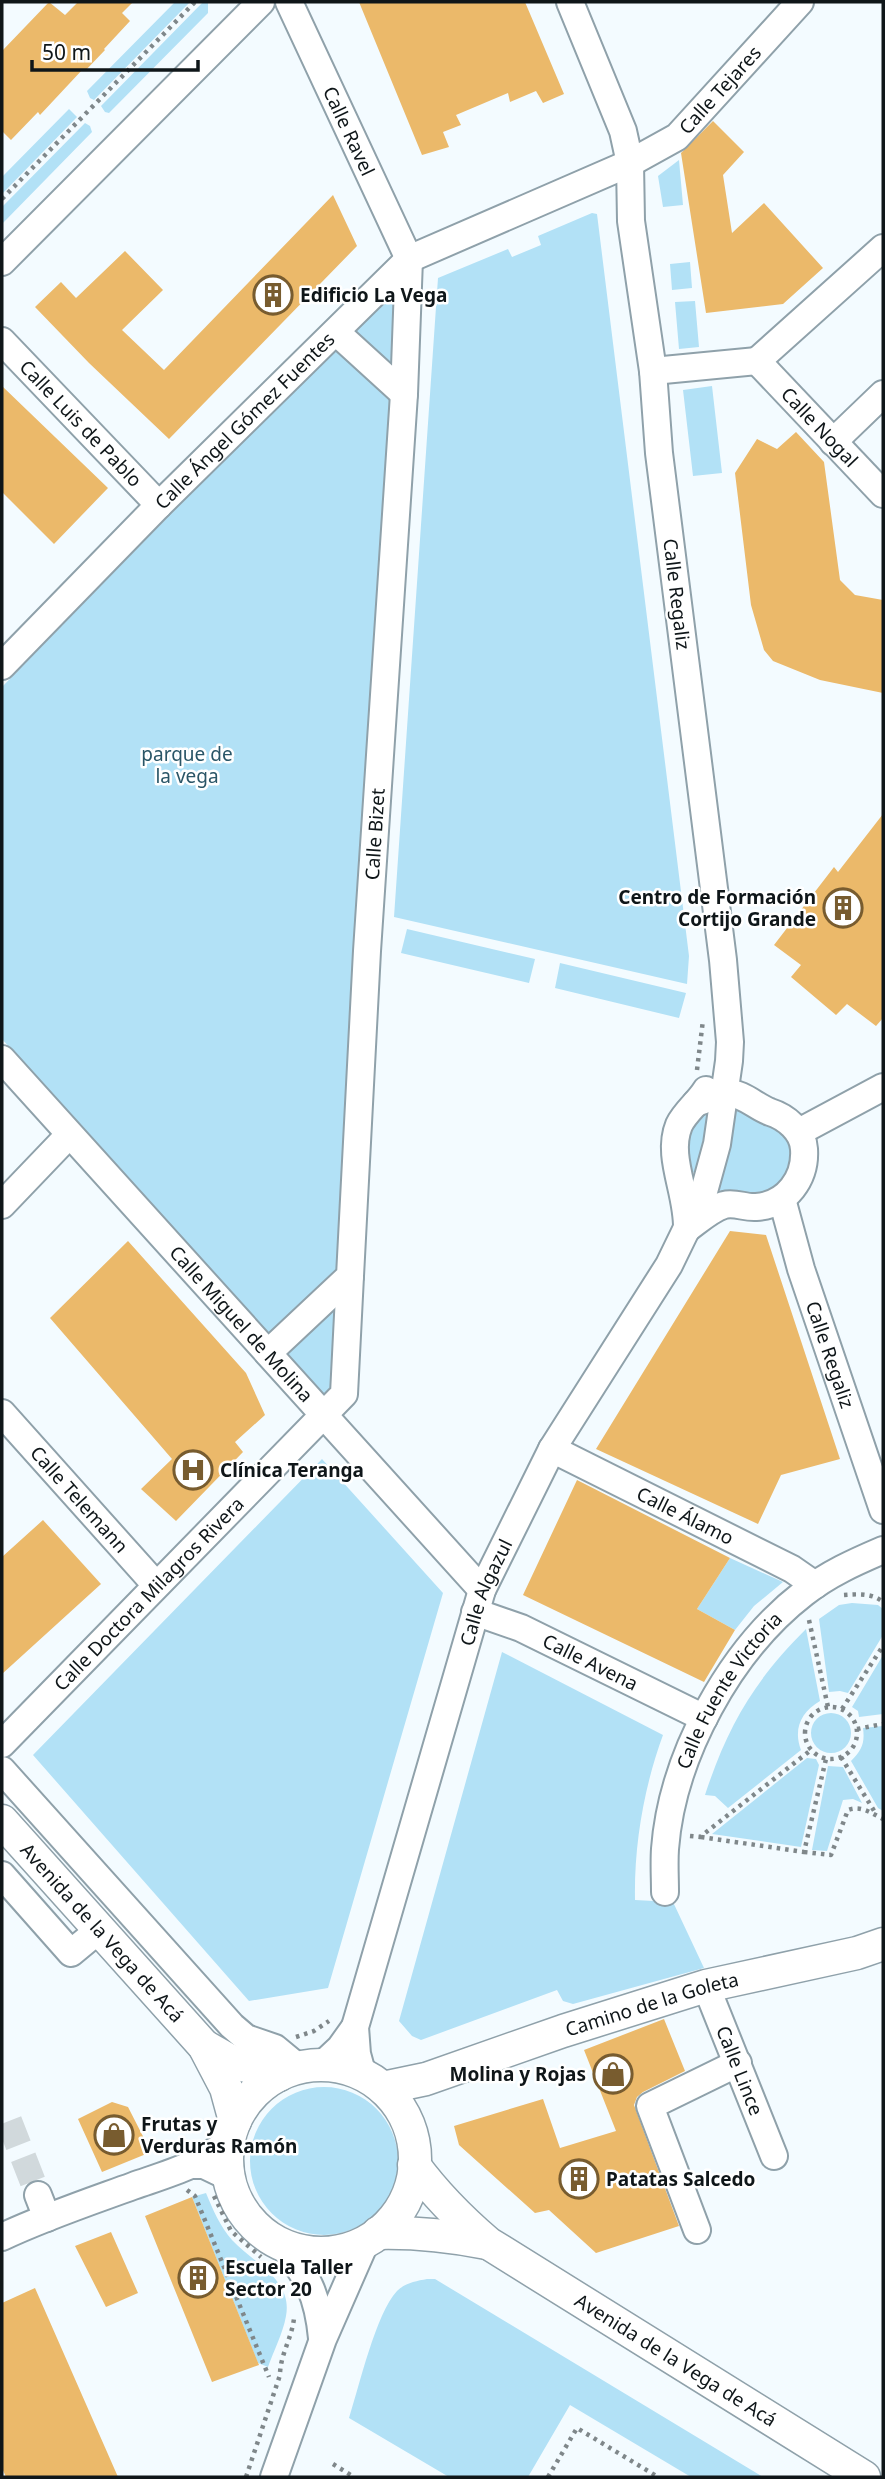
<svg xmlns="http://www.w3.org/2000/svg" width="885" height="2479" viewBox="0 0 885 2479" font-family="'Noto Sans',sans-serif">
<style>
.green{fill:#b2e1f6}
.building{fill:#ebb96a}
.lines{fill:none;stroke-linecap:round;stroke-linejoin:round}
.minor-tunnel{stroke:#d1d9dc;stroke-width:26;stroke-dasharray:26 13;stroke-linecap:butt}
.minor-casing{stroke:#8fa1aa;stroke-width:30}
.major-casing{stroke:#8fa1aa;stroke-width:35}
.path{stroke:#7f878a;stroke-width:4.5;stroke-dasharray:3.5 5;stroke-linecap:butt}
.minor{stroke:#fff;stroke-width:26}
.major{stroke:#fff;stroke-width:32}
.labels{text-anchor:middle;stroke-width:5;stroke-linejoin:round;paint-order:stroke}
.street-label{font-size:19px;fill:#0f1619;stroke:#fff}
.poi-label{font-size:19px;font-weight:bold;fill:#0f1619;stroke:#fff;text-anchor:start}
.park-label{font-size:19px;fill:#295567;stroke:#fff}
</style>
<rect width="100%" height="100%" fill="#f3fbff"/>
<path class="green" d="M175 2H190L94 100 90 98 87 91Z
M203 2H208V13L109 113 105 112 101 106Z
M69 109 77 117 2 194V177Z
M85 123 90 126 92 132 2 224V207Z
M679 160 683 205 663 207 658 176Z
M592 213 597 214 689 956 687 984 394 917 438 278 508 249 512 257 541 245 538 236Z
M690 262 692 288 672 290 670 264Z
M398 281 338 1384 325 1398 309 1385 2 1039V687Z
M695 301 699 347 679 349 675 302Z
M712 386 722 473 693 476 683 390Z
M407 929 535 959 529 983 401 953Z
M560 963 686 993 679 1018 555 988Z
M710 1107 696 1171 692 1173 689 1171 687 1127Z
M744 1107C767 1120 806 1140 788 1173 784 1181 775 1188 769 1194L721 1192 718 1185 728 1150 735 1109Z
M322 1459 443 1593 328 1988 249 2001 33 1755Z
M730 1558 783 1582 754 1606 735 1630 697 1609Z
M852 1603 878 1605 883 1609V1635L848 1693 840 1691 829 1692 819 1619 839 1605Z
M806 1629 820 1701C801 1712 793 1729 801 1750L728 1808 715 1796 705 1795C728 1725 754 1681 806 1629Z
M502 1652 663 1735C644 1787 634 1844 635 1900L673 1902 704 1968 573 2004 563 2001 557 1990 421 2040 412 2036 399 2021Z
M883 1655V1714L859 1717 858 1711 852 1707Z
M811 1733a20 20 0 1 1 40 0a20 20 0 1 1-40 0Z
M883 1726V1811L878 1808 851 1761C862 1750 865 1743 863 1728Z
M807 1758 816 1759 819 1765 801 1847 712 1834Z
M828 1766 843 1767 862 1803 853 1799 843 1800 827 1851 812 1850Z
M250 2161a74 74 0 1 1 148 0a74 74 0 1 1-148 0Z
M206 2193C213 2210 220 2226 232 2240 252 2262 293 2279 286 2316 283 2333 274 2350 268 2367L258 2363 192 2197Z
M427 2279H435L763 2477H691L570 2405 528 2477H449L349 2418C359 2387 376 2313 397 2291 405 2283 416 2281 427 2279Z"/>
<path class="building" d="M49 2 65 15 78 2H133L122 13 130 21 104 49 105 50 85 71 83 69 40 115 38 112 11 140 2 131V51Z
M359 2H525L564 94 543 103 536 91 510 102 508 93 456 115 461 125 443 132 449 147 422 155Z
M713 121 744 152 723 175 732 233 764 203 823 268 783 304 706 313 681 153Z
M333 195 357 246 169 439 89 363 35 307 61 282 76 298 125 251 163 290 122 330 164 370Z
M2 386 108 488 54 544 2 492Z
M796 432 824 462 840 580 855 595 883 600V693L820 680 773 661 764 650 751 605 735 473 757 439 777 449Z
M883 814V1018L876 1026 847 1004 836 1015 791 977 801 965 774 945 834 867 838 872Z
M730 1231 766 1235 840 1459 781 1475 758 1524 596 1449Z
M128 1241 246 1373 265 1415 235 1442 243 1452 176 1521 141 1489 172 1459 50 1318Z
M577 1480 730 1558 697 1609 735 1630 704 1682 523 1595Z
M43 1520 101 1584 2 1674V1557Z
M664 2019 685 2071 643 2092 637 2097 634 2105 679 2226 596 2253 549 2210 535 2213 459 2145 454 2126 543 2099 560 2148 616 2131 584 2050Z
M112 2102 128 2107 151 2152 102 2172 78 2119Z
M192 2197 259 2365 212 2382 145 2216Z
M111 2232 138 2293 106 2307 75 2246Z
M35 2288 118 2477H6L2 2468V2303Z"/>
<g class="lines">
<path class="minor-tunnel" d="M9 2121 38 2195"/>
<g class="minor-casing">
<g id="minor">
<path d="M2 262 261 2"/>
<path d="M336 332 404 394"/>
<path id="s1" d="M2 341 159 505"/>
<path id="s2" d="M757 361 883 494"/>
<path d="M757 361 883 248"/>
<path d="M653 371 757 361"/>
<path d="M833 442 883 394"/>
<path id="s3" d="M2 666 159 505 409 259 630 163 677 137 800 2"/>
<path id="s4" d="M2 1059 482 1590"/>
<path d="M799 1132 883 1087"/>
<path id="s5" d="M782 1199 801 1269 883 1510"/>
<path d="M2 1205 69 1135"/>
<path d="M688 1228C699 1220 711 1209 724 1205 735 1202 745 1208 756 1207 787 1205 806 1178 804 1149 803 1131 786 1117 770 1112 756 1107 742 1092 726 1093 717 1093 705 1100 696 1103"/>
<path d="M687 1229C688 1192 666 1157 679 1125 685 1112 698 1103 706 1090"/>
<path id="s6" d="M268 1353 350 1276 367 951 404 394 409 259 289 2"/>
<path id="s7" d="M2 1413 156 1585"/>
<path id="s8" d="M552 1449 792 1569 815 1585"/>
<path id="s9" d="M475 1612 521 1628 704 1718"/>
<path id="s10" d="M2 1744 344 1394 350 1276"/>
<path d="M2 1770 232 2026 246 2038 275 2048 298 2067"/>
<path d="M2 1875 71 1953 100 1929"/>
<path id="s11" d="M665 1892C665 1878 664 1863 665 1849 672 1756 730 1650 804 1593 828 1574 855 1562 883 1550"/>
<path id="s12" d="M706 1986 774 2156"/>
<path d="M324 2063 340 2048 355 2027"/>
<path id="s13" d="M363 2076 357 2054 355 2027 482 1590 552 1449 669 1265 703 1195 717 1144 729 1061 730 1042 723 960 659 453 653 371 631 221 630 163 623 131 570 2"/>
<path d="M193 2165H204L229 2177"/>
<path d="M38 2195 47 2218"/>
<path d="M697 2230 650 2106 738 2063"/>
<path d="M2 2237C44 2217 89 2202 133 2186 167 2174 202 2165 229 2140"/>
<path d="M281 2244C308 2276 318 2296 322 2338"/>
<path d="M274 2477 323 2339 366 2241"/>
</g>
</g>
<g class="major-casing">
<g id="major">
<path id="s14" d="M2 1821 204 2046 226 2088 235 2121"/>
<path d="M204 2046 232 2062 279 2075"/>
<circle cx="321" cy="2159" r="94"/>
<path id="s15" d="M383 2088 426 2079 563 2031 706 1986 857 1953 883 1944"/>
<path id="s16" d="M414 2165C436 2195 460 2219 488 2243L864 2477"/>
<path d="M378 2233C416 2232 450 2236 487 2243"/>
</g>
</g>
<path class="path" d="M2 199 195 2
M697 1070 703 1020
M844 1595C858 1594 872 1593 883 1602
M809 1620 828 1707
M805 1733a26 26 0 1 1 52 0a26 26 0 1 1-52 0Z
M842 1709 883 1646
M857 1729 883 1724
M841 1757 876 1814
M690 1836 700 1837 811 1750
M701 1837 804 1852 826 1759
M804 1852 831 1855 848 1810C861 1805 871 1813 883 1819
M296 2037 314 2031 329 2021
M187 2190 195 2196 269 2377
M214 2196 231 2231 261 2257
M333 2464 354 2477
M246 2477 280 2375C280 2355 292 2338 294 2318
M548 2477 577 2428 658 2477"/>
<use href="#minor" class="minor"/>
<use href="#major" class="major"/>
</g>
<defs>
<g id="building-ring" transform="scale(2.0125)"><circle r="9.5" fill="#fff" stroke="#785c2f" stroke-width="1.5"/><path d="M-4-6H4V6H1V3H-1V6H-4ZM-2.5-4.3h1.7v1.8h-1.7ZM.8-4.3h1.7v1.8H.8ZM-2.5-1h1.7V.8h-1.7ZM.8-1h1.7V.8H.8Z" fill="#785c2f"/></g>
<g id="hospital-ring" transform="scale(2.0125)"><circle r="9.5" fill="#fff" stroke="#785c2f" stroke-width="1.5"/><path d="M-5-5h3v3.5h4V-5h3V5h-3V1.5h-4V5h-3Z" fill="#785c2f"/></g>
<g id="shop-ring" transform="scale(2.0125)"><circle r="9.5" fill="#fff" stroke="#785c2f" stroke-width="1.5"/><path d="M-5-2.5h2.3a2.7 3.5 0 0 1 5.4 0H5L5.5 6h-11ZM-1.5-2.5h3a1.5 2.3 0 0 0-3 0Z" fill="#785c2f"/></g>
</defs>
<g fill-rule="evenodd">
<use href="#building-ring" x="273" y="295"/>
<use href="#building-ring" x="843" y="908"/>
<use href="#hospital-ring" x="193" y="1470"/>
<use href="#shop-ring" x="613" y="2074"/>
<use href="#shop-ring" x="114" y="2135"/>
<use href="#building-ring" x="579" y="2179"/>
<use href="#building-ring" x="198" y="2278"/>
</g>
<g class="labels">
<g class="street-label">
<text dy="7" stroke="none"><textPath href="#s3" startOffset="934">Calle Tejares</textPath></text>
<text transform="translate(349 131) rotate(65)" y="7">Calle Ravel</text>
<text dy="7" stroke="none"><textPath href="#s3" startOffset="345">Calle Ángel Gómez Fuentes</textPath></text>
<text dy="7" stroke="none"><textPath href="#s1" startOffset="114">Calle Luis de Pablo</textPath></text>
<text dy="7" stroke="none"><textPath href="#s2" startOffset="91">Calle Nogal</textPath></text>
<text transform="translate(677 594) rotate(83)" y="7">Calle Regaliz</text>
<text dy="7" stroke="none"><textPath href="#s6" startOffset="555">Calle Bizet</textPath></text>
<text dy="7" stroke="none"><textPath href="#s4" startOffset="357">Calle Miguel de Molina</textPath></text>
<text dy="7" stroke="none"><textPath href="#s5" startOffset="163">Calle Regaliz</textPath></text>
<text dy="7" stroke="none"><textPath href="#s7" startOffset="116">Calle Telemann</textPath></text>
<text dy="7" stroke="none"><textPath href="#s8" startOffset="149">Calle Álamo</textPath></text>
<text dy="7" stroke="none"><textPath href="#s10" startOffset="210">Calle Doctora Milagros Rivera</textPath></text>
<text dy="7" stroke="none"><textPath href="#s13" startOffset="504">Calle Algazul</textPath></text>
<text dy="7" stroke="none"><textPath href="#s9" startOffset="126">Calle Avena</textPath></text>
<text dy="7" stroke="none"><textPath href="#s11" startOffset="217">Calle Fuente Victoria</textPath></text>
<text dy="7" stroke="none"><textPath href="#s14" startOffset="150">Avenida de la Vega de Acá</textPath></text>
<text dy="7" stroke="none"><textPath href="#s15" startOffset="282">Camino de la Goleta</textPath></text>
<text dy="7" stroke="none"><textPath href="#s12" startOffset="91">Calle Lince</textPath></text>
<text dy="7" stroke="none"><textPath href="#s16" startOffset="329">Avenida de la Vega de Acá</textPath></text>
</g>
<g class="poi-label">
<text x="300" y="302">Edificio La Vega</text>
<text x="816" y="904" text-anchor="end">Centro de Formación<tspan x="816" dy="22">Cortijo Grande</tspan></text>
<text x="220" y="1477">Clínica Teranga</text>
<text x="586" y="2081" text-anchor="end">Molina y Rojas</text>
<text x="141" y="2131">Frutas y<tspan x="141" dy="22">Verduras Ramón</tspan></text>
<text x="606" y="2186">Patatas Salcedo</text>
<text x="225" y="2274">Escuela Taller<tspan x="225" dy="22">Sector 20</tspan></text>
</g>
<g class="park-label">
<text x="187" y="761">parque de<tspan x="187" dy="22">la vega</tspan></text>
</g>
</g>
<rect width="885" height="2479" fill="none" stroke="#0f1619" stroke-width="7"/>
<path d="M32 60v10h166v-10" fill="none" stroke="#0f1619" stroke-width="3.5"/>
<text x="42" y="60" font-size="21" fill="#0f1619" stroke="#ffffff" stroke-width="5" paint-order="stroke">50 m</text>
</svg>
